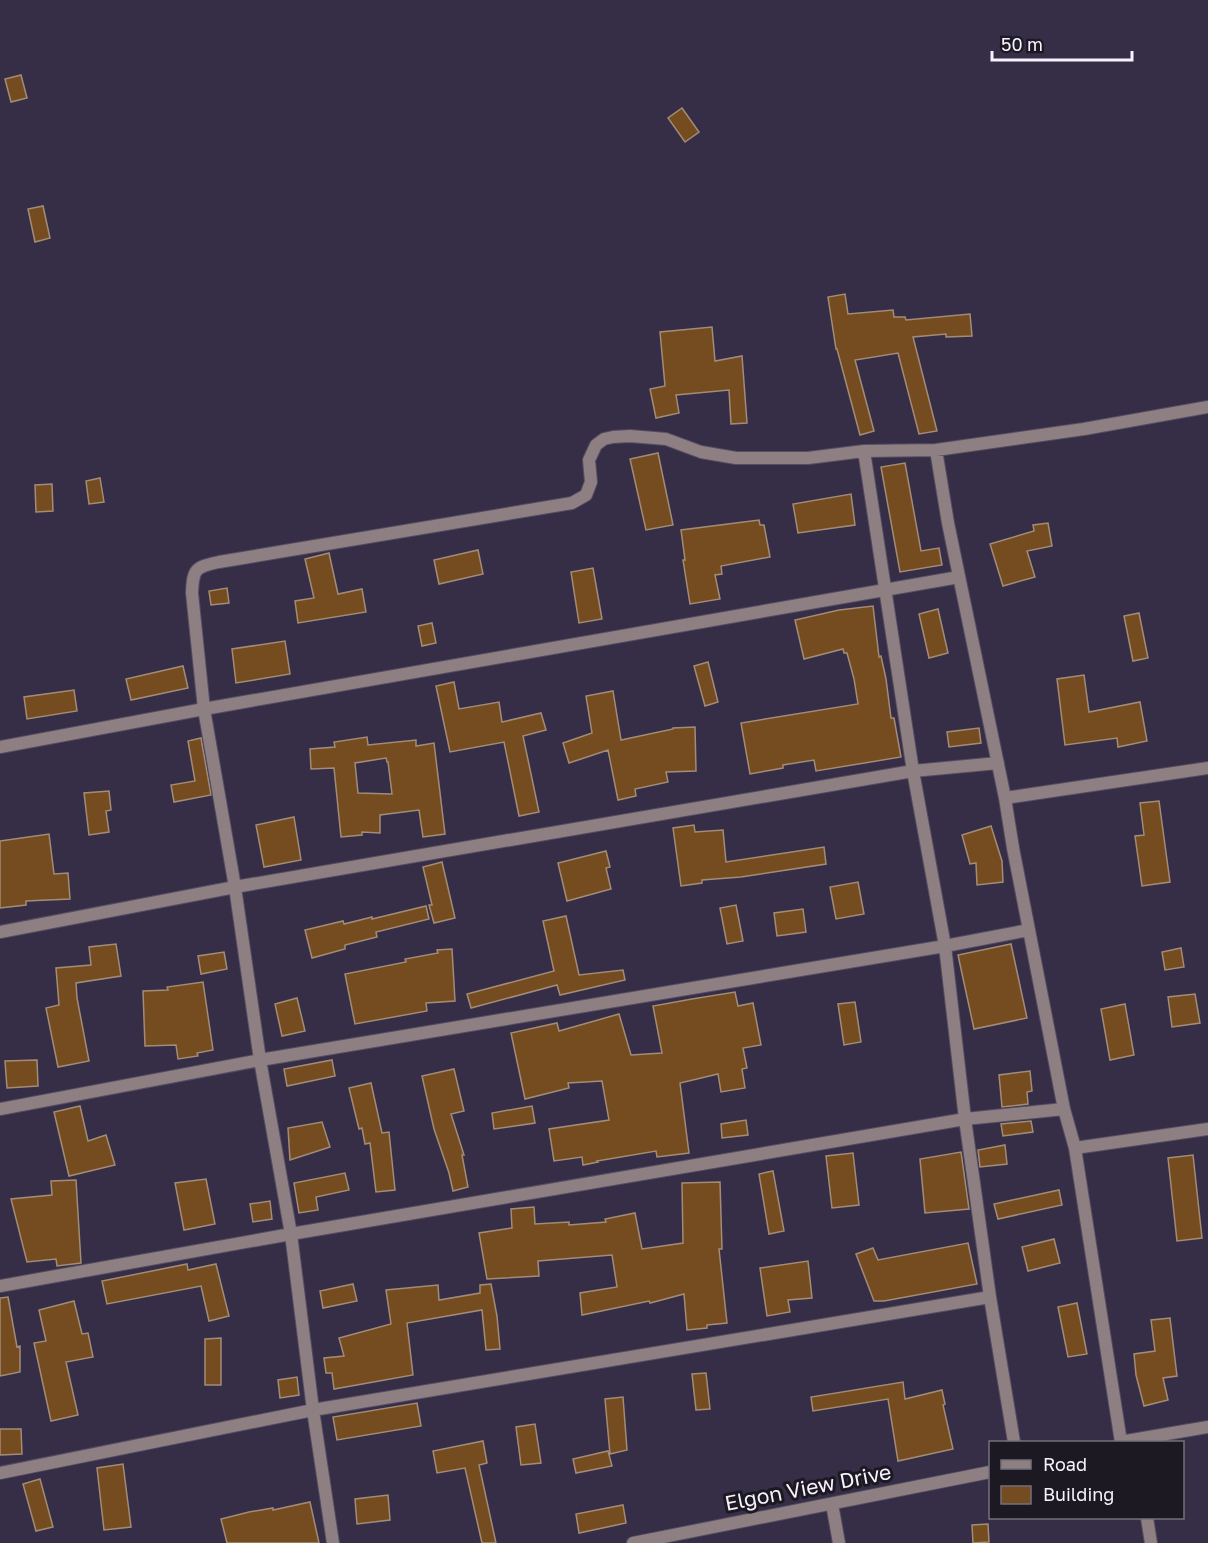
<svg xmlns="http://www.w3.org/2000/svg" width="1208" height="1543" viewBox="0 0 1208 1543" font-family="'Golos Text',sans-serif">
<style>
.building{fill:#754c20;stroke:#a38c77;stroke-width:1.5;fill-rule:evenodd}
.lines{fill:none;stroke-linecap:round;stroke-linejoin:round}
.street-casing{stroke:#554d63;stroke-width:14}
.street{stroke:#8e7f82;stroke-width:12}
.labels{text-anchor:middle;stroke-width:6;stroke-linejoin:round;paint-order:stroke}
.street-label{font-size:21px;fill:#f6f2fe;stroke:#1c1923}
</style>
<rect width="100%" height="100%" fill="#362e46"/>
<path class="building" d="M21 75 27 98 11 102 5 79Z
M682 108 699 132 685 142 668 118Z
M43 206 50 238 35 242 28 209Z
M845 294 848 314 893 310 894 317H905L906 320 970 314 972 336 946 337V334L913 337 937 431 919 434 898 353 855 360 874 431 860 435 837 349H836L828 297Z
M712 327 715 361 742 356 747 423 731 424 729 390 676 395 679 413 656 418 650 389 665 386 660 332Z
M658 453 673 525 646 530 630 459Z
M905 463 921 551 939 548 942 565 900 572 881 467Z
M100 478 104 502 89 504 86 481Z
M52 484 53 511 36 512 35 485Z
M851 494 855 525 798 533 793 504Z
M759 520 760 525H764L770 557 721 566 722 574 715 575 720 599 690 604 683 560H685L681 530Z
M1048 523 1052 546 1027 551 1035 577 1003 586 990 544 1034 531 1033 525Z
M478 550 483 574 439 584 434 560Z
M329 553 338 594 362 589 366 612 298 623 295 601 314 598 305 559Z
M593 568 602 619 579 623 571 572Z
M227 588 229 603 211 605 209 591Z
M873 606 879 657 881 656 886 679 891 718H894L901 757 816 771 814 760 783 765V768L750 774 741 723 858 704 854 679 847 653H844L843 649 804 659 795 620 839 610Z
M938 609 948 653 929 658 919 614Z
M1139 613 1148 658 1133 661 1124 616Z
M432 623 436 643 422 646 418 626Z
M285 641 290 674 236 683 232 649Z
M708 662 718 702 705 706 694 666Z
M183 666 188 688 131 700 126 679Z
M1084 675 1089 712 1140 702 1147 741 1118 747 1117 738 1065 745 1057 679Z
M454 682 459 709 499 702 502 722 541 713 546 730 523 736 539 812 519 816 504 742 450 752 436 686Z
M74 690 77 711 27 719 24 697Z
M613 691 621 740 673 729V728L695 727 696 771 666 772 668 782 635 789 636 796 618 800 608 750 569 763 563 743 592 733 586 696Z
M979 728 981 743 949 747 947 732Z
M367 737 368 745 416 740V746L434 743 445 834 423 837 419 810 380 815V833L362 832V835L341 837 334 768 311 769 310 749 335 747 334 742ZM386 758 387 762H388L392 794 358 793 355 763Z
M201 738 211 795 174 802 171 785 195 781 188 741Z
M109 791 111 810 106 811 109 832 89 835 84 793Z
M1159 801 1170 882 1142 886 1135 836 1144 835 1140 803Z
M294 817 301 860 264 867 256 825Z
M694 825 695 832 723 830 726 862 824 847 826 864 741 877 702 880V883L681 886 673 828Z
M991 826 1002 861 1003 882 977 885 976 863 970 864 962 835Z
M49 834 54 874 68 873 70 899 26 901V905L0 908V841Z
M606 851 610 867 606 868 611 889 567 901 558 863Z
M442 862 455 918 434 923 429 905H432L423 867Z
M858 882 864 914 836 919 830 887Z
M736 905 743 941 727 944 720 908Z
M426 906 429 919 376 932 377 937 345 945V949L312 958 305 930 343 921 344 924 372 917V919Z
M803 909 806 932 777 936 774 913Z
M566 916 579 975 623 970 625 980 560 995 557 985 471 1008 467 994 554 971 543 921Z
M116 944 121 976 76 983 77 998 89 1061 58 1067 46 1008 59 1005 56 968 91 965 89 947Z
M1011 944 1027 1018 974 1029 958 955Z
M1181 948 1184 967 1165 970 1162 952Z
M452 949 455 1001 426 1003 427 1011 355 1024 345 974 406 962 405 959 438 953 437 950Z
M224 952 227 969 201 974 198 956Z
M203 982 213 1050 197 1053 198 1056 178 1059 176 1045 145 1046 143 991 168 990 167 987Z
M735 992 738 1006 753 1003 761 1045 743 1048 747 1068 742 1069 745 1088 721 1092 718 1074 680 1083 689 1153 657 1157 656 1151 597 1161 598 1162 583 1165 582 1157 554 1161 549 1129 609 1120 602 1081 568 1083 569 1088 525 1099 511 1033 557 1023 559 1031 619 1014 631 1055 662 1053 653 1006 692 999Z
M1195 994 1200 1023 1172 1027 1168 997Z
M297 998 305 1031 282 1036 275 1004Z
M855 1002 861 1042 844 1045 838 1004Z
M1125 1004 1134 1055 1110 1060 1101 1009Z
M37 1060 38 1086 7 1088 5 1061Z
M332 1060 335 1076 287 1086 284 1069Z
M454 1069 464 1111 451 1114 464 1155H462L468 1187 453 1191 449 1173 434 1129 422 1076Z
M1030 1071 1032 1091 1027 1092 1028 1104 1002 1107 999 1075Z
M371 1083 382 1133 389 1132 395 1190 376 1192 370 1143 365 1144 362 1128 359 1129 349 1088Z
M80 1106 88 1141 106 1135 115 1165 69 1176 54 1112Z
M532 1106 535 1123 494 1129 492 1113Z
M746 1120 748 1135 722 1138 721 1124Z
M1031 1121 1033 1132 1003 1136 1001 1124Z
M322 1122 330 1147 290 1160 288 1128Z
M1005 1145 1007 1164 980 1167 978 1150Z
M961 1152 969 1209 925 1213 920 1159Z
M853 1153 859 1205 832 1208 826 1156Z
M1193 1155 1202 1238 1177 1241 1168 1158Z
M773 1171 784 1231 769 1234 759 1174Z
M345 1173 349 1190 316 1197 318 1210 299 1213 294 1183Z
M206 1179 215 1224 184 1230 175 1183Z
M76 1180 81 1263 57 1266 56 1259 27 1262 11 1199 52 1195 51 1181Z
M720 1182 722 1249H719L727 1323 707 1325V1328L687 1330 684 1294 650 1303 649 1301 582 1315 580 1293 617 1287 612 1255 538 1261 539 1276 487 1279 479 1233 512 1228 511 1209 534 1207 535 1224 569 1222V1225L606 1222 605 1219 635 1213 642 1249 683 1243 682 1183Z
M1059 1190 1062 1205 998 1219 994 1204Z
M270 1201 272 1219 253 1222 250 1204Z
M1054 1239 1060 1263 1028 1271 1022 1247Z
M968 1243 977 1284 884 1301H874L856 1254 873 1248 878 1260Z
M808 1261 812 1298 788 1300 790 1312 767 1316 760 1268Z
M187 1264 188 1270 216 1264 229 1316 209 1321 201 1286 107 1304 102 1281Z
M353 1284 357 1301 323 1308 320 1291Z
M491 1284 497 1316 500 1349 486 1350 482 1310 407 1323 413 1375 334 1389 332 1373H326L324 1358 344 1356 339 1338 391 1324 386 1290 438 1285 439 1300 480 1293V1285Z
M8 1297 17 1347 20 1346V1372L0 1376V1298Z
M74 1301 82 1334 88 1333 93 1357 66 1362 78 1415 51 1421 34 1343 46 1341 39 1310Z
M1077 1303 1087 1354 1068 1357 1058 1307Z
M1170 1318 1177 1376 1163 1378 1168 1400 1144 1406 1136 1375 1134 1354 1155 1351 1151 1320Z
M221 1338V1385H205V1339Z
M706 1373 710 1409 696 1410 692 1374Z
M297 1377 299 1395 280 1398 278 1380Z
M903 1382 905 1399 942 1390 945 1404 943 1405 953 1449 898 1461 888 1399 813 1411 811 1397Z
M623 1397 627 1450 610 1454 605 1399Z
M417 1403 421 1426 337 1440 333 1417Z
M535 1424 541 1463 521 1465 516 1427Z
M0 1429H21L22 1454 0 1455Z
M483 1441 487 1463 479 1465 496 1543H482L465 1468 437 1473 433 1451Z
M608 1451 612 1466 576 1473 573 1459Z
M123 1464 131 1527 104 1530 97 1468Z
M40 1479 53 1527 36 1531 23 1484Z
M388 1495 390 1520 357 1524 355 1499Z
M310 1502 319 1543H227L221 1519 249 1512 273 1508V1510Z
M623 1505 626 1523 579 1533 576 1514Z
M988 1524 989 1542 973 1543 972 1525Z"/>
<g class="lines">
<g class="street-casing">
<path id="street" d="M936 450 948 523 1005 798 1013 848 1064 1109 1075 1148 1121 1442
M864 451 913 771 945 946 965 1119 990 1297 1014 1442
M0 747 204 709 959 577
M1005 798 1208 768
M0 932 235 887 913 771 998 763
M0 1109 260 1060 945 946 1029 930
M1075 1148 1208 1129
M0 1286 291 1234 965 1119 1064 1109
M1120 1442 1208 1427
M0 1473 313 1410 990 1297
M832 1504 839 1543
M1147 1518 1151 1543
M333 1543 313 1410 291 1234 260 1060 235 887 204 709 192 593C193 569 195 567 219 562L572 503 586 495 591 482 589 460 596 445 604 439 613 437 630 436 666 439 701 452 736 458H808L864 451 936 450 1084 429 1208 407
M633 1543 990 1472"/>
</g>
<use href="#street" class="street"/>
</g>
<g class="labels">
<g class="street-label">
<text transform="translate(808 1488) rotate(-11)" y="7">Elgon View Drive</text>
</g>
</g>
<rect x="989" y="1441" width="195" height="78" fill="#1c1923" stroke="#73707b" stroke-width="1.5"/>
<rect x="1001" y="1460" width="30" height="9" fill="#8e7f82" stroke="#73707b" stroke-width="1.5"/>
<text x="1043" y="1471" font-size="18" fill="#f6f2fe">Road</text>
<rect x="1001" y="1486" width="30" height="18" fill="#754c20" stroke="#73707b" stroke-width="1.5"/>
<text x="1043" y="1501" font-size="18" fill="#f6f2fe">Building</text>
<path d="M992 51v9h140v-9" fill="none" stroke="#f6f2fe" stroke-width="3"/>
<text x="1001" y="51" font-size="18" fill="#f6f2fe" stroke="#1c1923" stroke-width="4.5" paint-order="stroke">50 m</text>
</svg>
